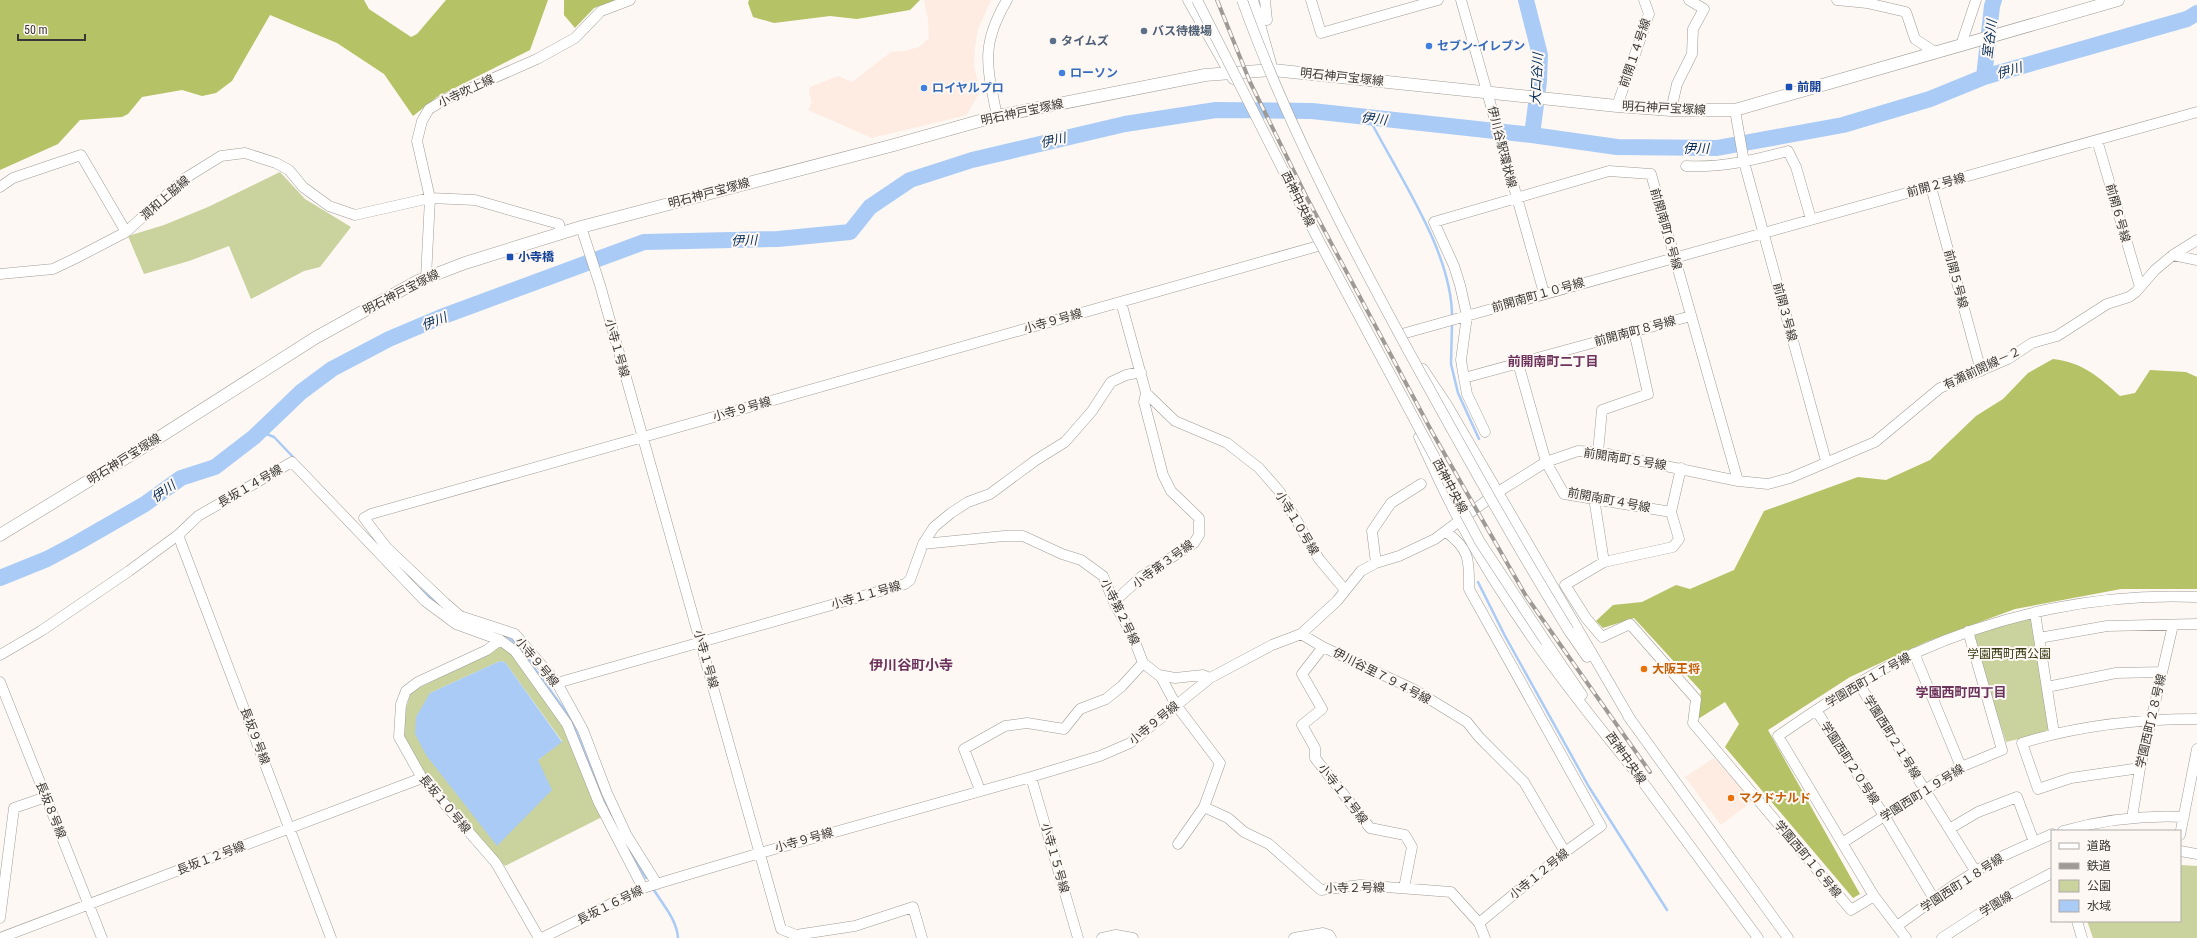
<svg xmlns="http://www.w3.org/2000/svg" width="2197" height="938" viewBox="0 0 2197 938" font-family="'Roboto Condensed','Noto Sans JP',sans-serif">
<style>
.commercial{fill:#feebe2}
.green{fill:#cad29d;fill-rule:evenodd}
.forest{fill:#b5c265}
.water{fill:#a9cbf6}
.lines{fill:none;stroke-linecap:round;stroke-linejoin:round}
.stream{stroke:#a9cbf6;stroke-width:2.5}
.river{stroke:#a9cbf6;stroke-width:16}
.minor-casing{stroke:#a09c97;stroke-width:11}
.major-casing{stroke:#a09c97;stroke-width:13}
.minor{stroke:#fff;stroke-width:10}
.major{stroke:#fff;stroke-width:12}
.rail-casing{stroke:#9e9a96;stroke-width:4}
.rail{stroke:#fdf8f3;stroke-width:2.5;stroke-dasharray:8;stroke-linecap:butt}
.minor-bridge-casing{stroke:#a09c97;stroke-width:11;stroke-linecap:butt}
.minor-bridge{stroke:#fff;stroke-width:10}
.service-dot{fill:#5c6f8a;stroke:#fdf8f3;stroke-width:1.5}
.shop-dot{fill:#3f7fe0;stroke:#fdf8f3;stroke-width:1.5}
.transit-dot{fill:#1a4fb4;stroke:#fdf8f3;stroke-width:1.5}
.food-dot{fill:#e8710a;stroke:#fdf8f3;stroke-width:1.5}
.labels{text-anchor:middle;stroke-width:4;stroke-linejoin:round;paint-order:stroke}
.service-label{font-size:12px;font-weight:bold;fill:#4e5e75;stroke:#fdf8f3;text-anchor:start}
.shop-label{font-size:12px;font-weight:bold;fill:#366cbe;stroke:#fdf8f3;text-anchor:start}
.street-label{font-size:12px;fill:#393735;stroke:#fdf8f3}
.transit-label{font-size:12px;font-weight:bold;fill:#164399;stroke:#fdf8f3;text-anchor:start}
.park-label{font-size:12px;fill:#343811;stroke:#fdf8f3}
.food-label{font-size:12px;font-weight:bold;fill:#c56008;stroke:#fdf8f3;text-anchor:start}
.water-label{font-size:13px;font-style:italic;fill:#052d59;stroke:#fdf8f3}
.neighbourhood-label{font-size:13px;font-weight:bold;fill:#6c325c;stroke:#fdf8f3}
.quarter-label{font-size:14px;font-weight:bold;fill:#6c325c;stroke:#fdf8f3}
</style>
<rect width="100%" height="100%" fill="#fdf8f3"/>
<path class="commercial" d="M924 0H991L978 29 975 47 974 66 980 91 967 115 872 138 808 110 812 102 809 92 810 87 838 76 852 82 891 52 905 51 919 47 929 38 928 20Z
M1714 758 1753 801 1721 825 1685 777Z"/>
<path class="green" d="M280 172 305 199 351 227 320 267 304 271 251 299 229 246 189 261 144 274 128 236 164 225 208 207Z
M2028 617 2034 620 2050 725 2047 732 2006 742 1972 638 1976 632Z
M501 644 513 653 566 732 602 817 505 866C479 836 409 768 403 731 401 720 408 703 411 692L488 653ZM500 661 505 662 562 741 538 760 430 693Z
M2180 865 2197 866V938H2093L2087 921H2180Z"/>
<path class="forest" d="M0 0H364L369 9 411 37 417 34 446 0H548L530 50 437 97 413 116 384 74 337 43 270 15 232 81 216 93 202 96 182 90 142 97 128 114 122 117 80 120 58 144 0 170Z
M564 0H617L594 8 575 28 564 15Z
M749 0H920L910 10 857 19 830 16 774 23 753 17 748 3Z
M2053 359C2082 362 2099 377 2120 396L2135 393 2150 370 2186 372 2197 377V589H2121L2015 609 1926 642 1850 677 1768 730 1860 894 1853 898 1725 747 1739 724 1725 702 1698 719 1701 691 1634 618 1603 628 1596 621 1613 605 1642 602 1676 585 1690 589 1734 570 1764 511 1858 477 1886 480 1930 460 1976 416 2003 399 2028 373Z"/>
<path class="water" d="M500 661 505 662 562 742 538 760 552 790 497 846 426 755 415 734 416 717 430 693Z"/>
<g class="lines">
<path class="stream" d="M1369 118C1398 175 1453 253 1452 318
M1452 323 1451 364 1458 393 1479 439
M254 437 264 433 274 437 295 459
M1478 582 1505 636 1589 787 1667 910
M419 588 441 607
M505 635 517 644 571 719 606 806
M609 812 619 831
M625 842 646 878
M654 890C663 905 677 920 678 938"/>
<path class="river" d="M1526 0 1540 55 1539 81 1532 135
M1984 77 1992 6 1994 0
M0 578 47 559 77 543 145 504 181 478 215 467 254 437 301 392 332 369 389 339 441 317 644 242 778 239 850 232 870 207 910 180 972 160 1125 124 1216 110 1312 111 1532 135 1617 147 1717 148 1843 125 1930 99 1984 77 2187 19 2197 13"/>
<g class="minor-casing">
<path id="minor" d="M1188 0 1233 79
M1253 0 1271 63
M1311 0 1321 33 1438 0
M1461 0 1544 293
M1837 0 1867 3 1906 12 1915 39 1935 52
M1265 1 1267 20
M1961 45 1976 0
M1617 106 1649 14 1644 0
M1671 110 1677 84 1692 54 1693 29 1704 9 1689 0
M1735 110 1744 162 1826 461
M997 116C987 66 980 46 1007 0
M2097 140 2140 287
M1686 166C1722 168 1754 160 1788 151L1796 167 1811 219
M0 187 13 178 81 155 126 232
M1931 187 1981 371
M581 227 600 285 781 929 796 935 855 926 913 907 922 938
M2173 255 2197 260
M0 274 53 269 76 258 126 232 184 179 221 156 245 153 276 163 289 170 303 187 329 206 355 215 430 198 475 200 559 224 561 233
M426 278 430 198 417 141 422 121 429 109 446 99 537 59 575 38 601 11 630 0
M1121 302 1146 393 1175 421 1227 443 1259 468 1280 492 1319 559 1345 590
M1402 334 2197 112
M1518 363 1546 462 1564 494 1671 512
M1423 369 1447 405 1632 722
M1464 378 1691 316
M1485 432 1467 394 1464 378 1461 360 1467 316 1460 285 1454 266 1434 222 1609 171 1651 174 1738 481
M1419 437C1432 465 1445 494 1460 522 1508 611 1570 692 1634 770
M1598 452 1602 410 1648 394 1634 331
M1681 468 1671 512 1679 539 1673 547 1604 562 1565 585 1586 618 1602 637 1630 624 1696 699 1693 723 1851 910 1874 896
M1594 498 1604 562
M1446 532C1471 550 1469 562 1469 589L1601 826 1565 852 1479 923
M178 535 331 938
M923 544 1004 536H1023L1062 554 1081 560 1103 576 1115 605 1132 634 1143 663 1161 677 1176 705 1220 763 1204 807 1178 844
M1376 563 1372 531 1391 503 1421 484
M1114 602 1141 577 1194 543 1199 535V518L1171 491 1163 475 1144 402 1146 393
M2035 613 2054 733
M1569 631 1587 657
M1301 634 1323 647 1413 689 1467 722 1479 737 1524 782 1565 852
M2039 638 2107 626 2197 624
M500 640 487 650 418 682 406 691 401 704 399 737 422 778 496 863 539 938
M1546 642 1582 695
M1323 647 1302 674 1322 709 1302 725 1315 748V758L1370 828 1405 835 1412 847 1404 888
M1914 653 1961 767
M0 655 41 631 129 571 178 535 198 516 292 462 425 601 456 624 500 640 515 651 567 724 599 803 643 888
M1159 675 1175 678 1203 675 1210 678
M0 682 102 938
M557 683 905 584 910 580 923 544 934 527 951 513 968 502 990 494 1036 460 1065 442 1092 411 1111 382 1126 375 1141 372
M1859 684 1976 872
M2047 687 2116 673 2162 672
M1816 710 1885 817 1934 899
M1628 716 1788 938
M1631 766 1758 938
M2140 768 2071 778 2038 789 2022 743C2080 725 2136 719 2197 719
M1031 777 1078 938
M980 790 964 749 1005 726 1027 723 1064 729 1080 709 1106 699 1122 686 1143 663
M1204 807 1228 818 1244 832 1269 844 1321 890 1360 885 1451 892 1479 923 1485 938
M2132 818 2140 768 2173 625
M1949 829 1978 812 2017 797 2034 842
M2063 831C2103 820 2142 815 2184 817
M2180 835 2197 749
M1842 843 1961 767 2002 750 1968 631
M2180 851 2197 854
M657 884 627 836 607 793 583 730 557 683 515 634 460 616 445 603 387 548 364 518 371 514 1318 246
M0 918 14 808 46 797
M2077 921 2082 938
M1897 926 1954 885 1994 860 2052 834
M0 938 422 778
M542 938 643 888 760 853 1031 777 1100 756 1130 743 1210 678 1272 645 1301 634 1337 601 1361 571 1376 563 1399 556 1435 539 1498 492 1546 462 1578 451 1598 452 1738 481 1768 484 1790 478 1875 442 1940 388 2008 359 2032 343 2057 336 2107 304 2129 297 2136 292 2155 270 2173 255 2197 240
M1102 938 1116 935 1133 938
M1294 938 1323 933 1329 935 1331 938
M1906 938 1874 896 1778 736C1820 707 1869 674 1915 653 2003 613 2100 593 2197 597
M1942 938 2002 899 2052 873"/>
</g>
<g class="major-casing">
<path id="major" d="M0 535 147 445 315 338 418 281 465 263 581 227 894 145 997 116 1205 75 1273 70 1617 106 1671 110H1735L2118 0"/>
</g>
<use href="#minor" class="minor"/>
<use href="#major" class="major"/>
<g class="rail-casing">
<path id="rail" d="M1217 0 1250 82 1306 196 1432 432 1526 596 1650 772"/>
</g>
<use href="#rail" class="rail"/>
<g class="minor-bridge-casing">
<path id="minor-bridge" d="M1197 0 1318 239 1480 542 1546 642
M1242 0C1286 122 1347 238 1409 352 1461 446 1512 539 1569 631"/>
</g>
<use href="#minor-bridge" class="minor-bridge"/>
</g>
<g class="service-dot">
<circle cx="1144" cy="31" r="4"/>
<circle cx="1053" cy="41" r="4"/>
</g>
<g class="shop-dot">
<circle cx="1429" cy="46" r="4"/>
<circle cx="1062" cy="73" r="4"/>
<circle cx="924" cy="88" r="4"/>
</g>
<g class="transit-dot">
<rect x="1785" y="83" width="8" height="8" rx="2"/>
<rect x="506" y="253" width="8" height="8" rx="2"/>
</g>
<g class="food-dot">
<circle cx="1644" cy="669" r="4"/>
<circle cx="1731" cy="798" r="4"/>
</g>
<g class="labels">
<g class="service-label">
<text x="1152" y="35">バス待機場</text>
<text x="1061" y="45">タイムズ</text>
</g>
<g class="shop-label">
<text x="1437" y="50">セブン-イレブン</text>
<text x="1070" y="77">ローソン</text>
<text x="932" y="92">ロイヤルプロ</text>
</g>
<g class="street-label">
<text transform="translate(1635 53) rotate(-71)" y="4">前開１４号線</text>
<text transform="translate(1342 77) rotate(6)" y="4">明石神戸宝塚線</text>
<text transform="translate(466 91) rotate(-25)" y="4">小寺吹上線</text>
<text transform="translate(1664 108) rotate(3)" y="4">明石神戸宝塚線</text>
<text transform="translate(1022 112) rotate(-12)" y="4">明石神戸宝塚線</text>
<text transform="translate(1502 147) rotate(76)" y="4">伊川谷駅環状線</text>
<text transform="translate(1936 185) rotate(-15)" y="4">前開２号線</text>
<text transform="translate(709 193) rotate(-15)" y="4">明石神戸宝塚線</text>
<text transform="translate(165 198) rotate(-41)" y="4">潤和上脇線</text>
<text transform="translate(1298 199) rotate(64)" y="4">西神中央線</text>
<text transform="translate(2118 213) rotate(74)" y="4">前開６号線</text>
<text transform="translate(1666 229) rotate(74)" y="4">前開南町６号線</text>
<text transform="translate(1956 279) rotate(75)" y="4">前開５号線</text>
<text transform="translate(401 292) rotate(-27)" y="4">明石神戸宝塚線</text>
<text transform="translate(1538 295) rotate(-16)" y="4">前開南町１０号線</text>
<text transform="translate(1785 312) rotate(75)" y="4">前開３号線</text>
<text transform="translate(1053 321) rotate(-16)" y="4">小寺９号線</text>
<text transform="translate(1635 331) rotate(-15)" y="4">前開南町８号線</text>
<text transform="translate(617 348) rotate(74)" y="4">小寺１号線</text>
<text transform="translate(1982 368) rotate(-25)" y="4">有瀬前開線－２</text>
<text transform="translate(742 409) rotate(-16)" y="4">小寺９号線</text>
<text transform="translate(124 459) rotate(-32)" y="4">明石神戸宝塚線</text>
<text transform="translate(1625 459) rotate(9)" y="4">前開南町５号線</text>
<text transform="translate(250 486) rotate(-30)" y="4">長坂１４号線</text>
<text transform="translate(1450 486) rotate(62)" y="4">西神中央線</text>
<text transform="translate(1609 500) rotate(11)" y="4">前開南町４号線</text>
<text transform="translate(1297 523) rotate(59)" y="4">小寺１０号線</text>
<text transform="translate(1163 564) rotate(-36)" y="4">小寺第３号線</text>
<text transform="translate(866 595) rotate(-16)" y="4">小寺１１号線</text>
<text transform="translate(1120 612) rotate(64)" y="4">小寺第２号線</text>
<text transform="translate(706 659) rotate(74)" y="4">小寺１号線</text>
<text transform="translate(537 662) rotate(50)" y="4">小寺９号線</text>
<text transform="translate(1382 676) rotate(27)" y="4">伊川谷里７９４号線</text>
<text transform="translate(1868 680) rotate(-30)" y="4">学園西町１７号線</text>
<text transform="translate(2151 721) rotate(-77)" y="4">学園西町２８号線</text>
<text transform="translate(1154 723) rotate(-39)" y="4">小寺９号線</text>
<text transform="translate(255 736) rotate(69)" y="4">長坂９号線</text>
<text transform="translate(1892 737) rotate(58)" y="4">学園西町２１号線</text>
<text transform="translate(1626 758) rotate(55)" y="4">西神中央線</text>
<text transform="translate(1850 763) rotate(57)" y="4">学園西町２０号線</text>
<text transform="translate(1922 793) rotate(-32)" y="4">学園西町１９号線</text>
<text transform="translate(1343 794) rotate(52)" y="4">小寺１４号線</text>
<text transform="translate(445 804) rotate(50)" y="4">長坂１０号線</text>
<text transform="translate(51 810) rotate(68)" y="4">長坂８号線</text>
<text transform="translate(804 840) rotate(-16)" y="4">小寺９号線</text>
<text transform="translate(211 858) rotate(-21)" y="4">長坂１２号線</text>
<text transform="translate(1055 858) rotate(74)" y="4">小寺１５号線</text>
<text transform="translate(1808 859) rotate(50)" y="4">学園西町１６号線</text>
<text transform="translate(1539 874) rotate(-39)" y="4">小寺１２号線</text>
<text transform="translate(1962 883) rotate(-33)" y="4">学園西町１８号線</text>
<text transform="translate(1355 888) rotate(-1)" y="4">小寺２号線</text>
<text transform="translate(1996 904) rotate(-31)" y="4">学園線</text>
<text transform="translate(610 905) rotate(-26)" y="4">長坂１６号線</text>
</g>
<g class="transit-label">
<text x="1797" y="91">前開</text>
<text x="518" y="261">小寺橋</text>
</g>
<g class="park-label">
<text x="2009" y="658">学園西町西公園</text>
</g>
<g class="food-label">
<text x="1652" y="673">大阪王将</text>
<text x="1739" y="802">マクドナルド</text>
</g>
<g class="water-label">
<text transform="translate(1989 39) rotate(-83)" y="5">室谷川</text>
<text transform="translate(2009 70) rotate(-16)" y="5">伊川</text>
<text transform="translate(1536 79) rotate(-87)" y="5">大口谷川</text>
<text transform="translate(1374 118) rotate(7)" y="5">伊川</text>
<text transform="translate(1053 140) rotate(-13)" y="5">伊川</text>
<text x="1696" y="153">伊川</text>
<text transform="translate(744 240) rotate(-2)" y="5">伊川</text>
<text transform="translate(434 321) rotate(-22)" y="5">伊川</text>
<text transform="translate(163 491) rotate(-36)" y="5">伊川</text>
</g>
<g class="neighbourhood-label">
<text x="1553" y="366">前開南町二丁目</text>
<text x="1961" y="697">学園西町四丁目</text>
</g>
<g class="quarter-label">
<text x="911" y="670">伊川谷町小寺</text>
</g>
</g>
<rect x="2051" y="830" width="130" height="92" fill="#fdf8f3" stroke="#afaba7"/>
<rect x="2059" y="843" width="20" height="6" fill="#ffffff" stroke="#afaba7"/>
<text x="2087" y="850" font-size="12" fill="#393735">道路</text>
<rect x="2059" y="863" width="20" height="6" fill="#9e9a96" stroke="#afaba7"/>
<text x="2087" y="870" font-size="12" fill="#393735">鉄道</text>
<rect x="2059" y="880" width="20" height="12" fill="#cad29d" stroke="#afaba7"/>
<text x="2087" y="890" font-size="12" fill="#393735">公園</text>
<rect x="2059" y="900" width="20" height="12" fill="#a9cbf6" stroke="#afaba7"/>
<text x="2087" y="910" font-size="12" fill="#393735">水域</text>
<path d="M18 34v6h67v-6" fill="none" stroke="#393735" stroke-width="2"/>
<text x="24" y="34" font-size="12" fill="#393735" stroke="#fdf8f3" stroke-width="3" paint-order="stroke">50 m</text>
</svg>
